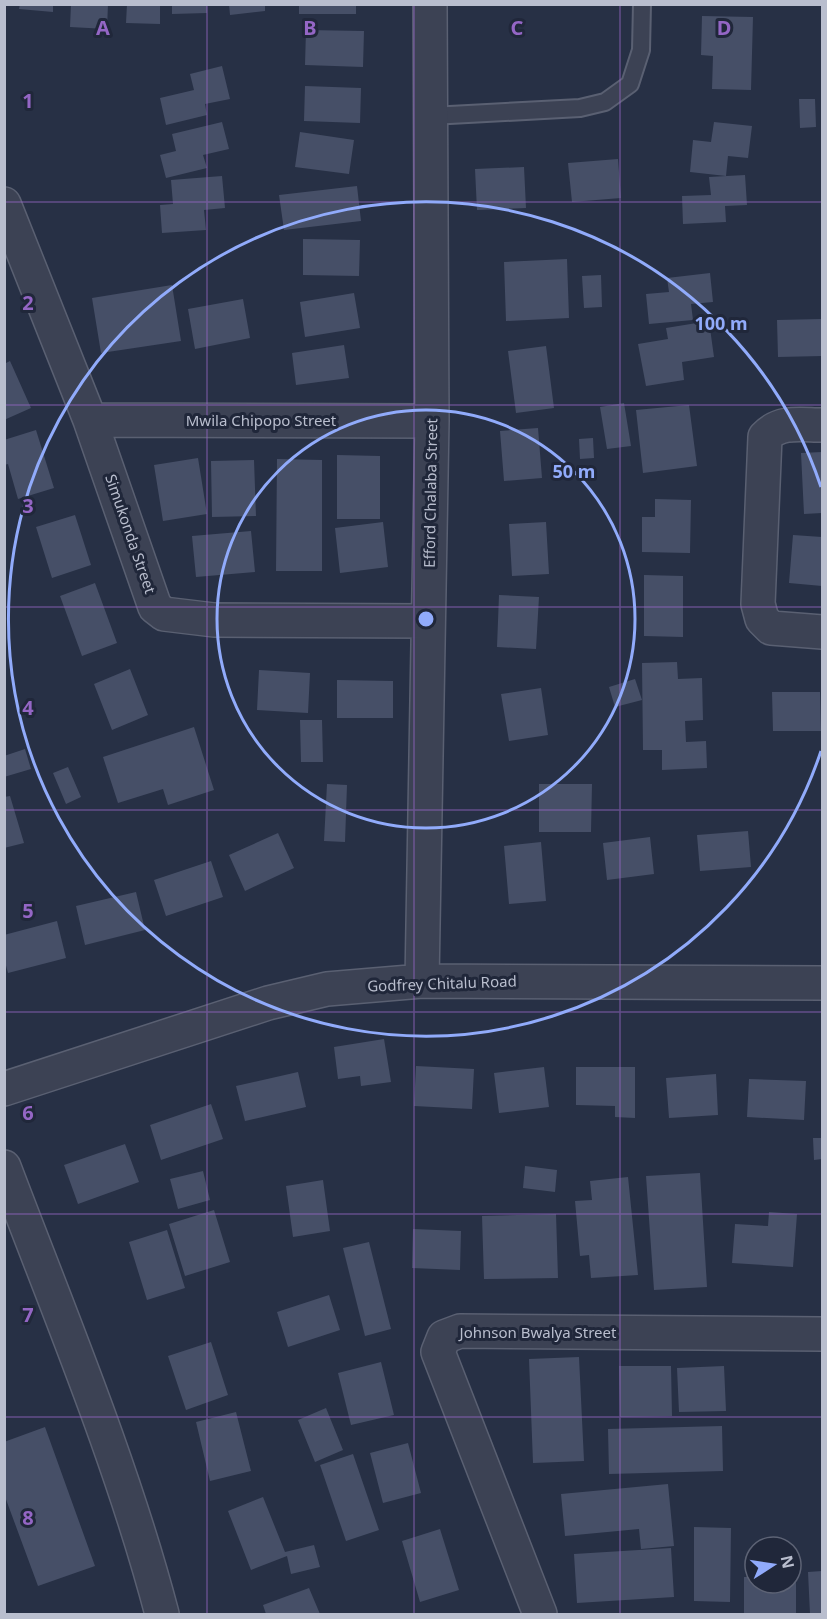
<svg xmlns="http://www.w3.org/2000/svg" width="827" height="1619" viewBox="0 0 827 1619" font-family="'Noto Sans',sans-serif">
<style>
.building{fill:#464f67}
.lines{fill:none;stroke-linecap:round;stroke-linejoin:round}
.service-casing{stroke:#5a6072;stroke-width:20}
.minor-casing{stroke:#5a6072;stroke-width:36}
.service{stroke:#3c4254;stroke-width:16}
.minor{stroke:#3c4254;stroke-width:33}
.grid{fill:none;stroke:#9466c5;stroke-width:1.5;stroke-opacity:0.55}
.ring{fill:none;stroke:#91abfb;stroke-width:3}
.labels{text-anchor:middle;stroke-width:6;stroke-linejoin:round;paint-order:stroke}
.street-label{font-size:15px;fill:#b9bece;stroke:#20273a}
.grid-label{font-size:20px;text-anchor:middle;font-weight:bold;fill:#9466c5;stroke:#20273a;stroke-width:6;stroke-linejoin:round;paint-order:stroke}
.centre{fill:#91abfb;stroke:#20273a;stroke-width:3}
.ring-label{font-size:18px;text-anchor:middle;font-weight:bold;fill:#91abfb;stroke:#20273a;stroke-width:6;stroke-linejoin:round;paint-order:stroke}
</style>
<rect width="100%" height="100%" fill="#273045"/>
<path class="building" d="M20 4H53V12L19 9Z
M71 4H108L107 29 70 27Z
M127 4H160V24L126 23Z
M172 4H207V13L172 14Z
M229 4H265V11L230 15Z
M299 4H356V14H299Z
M702 16 753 17 751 90 712 89 713 56 701 55Z
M306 30 364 31 363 67 305 65Z
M222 66 230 99 205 104 207 115 166 125 160 98 194 90 190 74Z
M305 86 361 88 360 123 304 121Z
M799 99H815L816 127 800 128Z
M222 122 229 149 203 155 207 168 166 178 160 155 176 151 172 134Z
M714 122 752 126 748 158 728 156 726 176 690 172 693 140 711 142Z
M300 132 354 140 349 174 295 167Z
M618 159 621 198 572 202 568 163Z
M524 167 526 208 477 210 475 169Z
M745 175 747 205 725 206 726 222 683 224 682 196 711 195 709 177Z
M222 176 225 208 204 210 206 230 162 233 160 205 173 204 171 180Z
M357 186 361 221 284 230 279 195Z
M303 239 360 240 359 276 303 275Z
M567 259 569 318 506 321 504 262Z
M710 273 713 302 691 304 693 320 649 324 646 294 669 292 667 278Z
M601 275 602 307 584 308 582 276Z
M172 285 181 341 101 353 92 298Z
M354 293 360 328 305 337 300 302Z
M243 299 250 338 195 349 188 309Z
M822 319V356L778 357 777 320Z
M709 321 714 357 682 362 684 380 646 386 638 344 668 339 666 328Z
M344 345 349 378 296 385 292 353Z
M546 346 554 408 516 413 508 351Z
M10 361 31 408 4 420V364Z
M624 403 631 446 607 449 600 407Z
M689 405 697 466 643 473 636 410Z
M538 428 542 478 504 481 500 431Z
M36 430 54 488 18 499 8 464 4 465V440Z
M593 438 594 458 580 459 579 439Z
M822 452V513L804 514 801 453Z
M337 455 380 456V519H337Z
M198 458 207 514 163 521 154 465Z
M277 459 322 460V571H276Z
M254 460 256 516 212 517 211 461Z
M655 499 691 500 690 553 642 552V517H655Z
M75 515 91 565 52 578 36 527Z
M383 522 388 567 340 573 335 528Z
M546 522 549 574 512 576 509 524Z
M251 531 255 572 196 577 192 536Z
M793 535 822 537V586L789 583Z
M644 575 683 576V637L644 636Z
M95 583 117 643 82 656 60 596Z
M499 595 539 597 536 649 497 647Z
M677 662 678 679 702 678 703 720 685 721 686 742 706 741 707 768 662 770V750H643L642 663Z
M130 669 148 715 112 730 94 684Z
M259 670 310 673 308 713 257 710Z
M635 679 642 700 615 707 609 687Z
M337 680 393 681V718H337Z
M541 688 548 735 509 741 501 694Z
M772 692H820L821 731H773Z
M300 720H322L323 762H301Z
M194 727 214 790 168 805 163 789 118 803 103 757Z
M25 749 31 769 4 777V756Z
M68 767 81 797 66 804 53 773Z
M327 784 347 785 345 842 324 841Z
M539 784H592L591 832H539Z
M10 796 24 843 4 848V797Z
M748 831 751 867 700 871 697 835Z
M278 833 294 868 245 891 229 855Z
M650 837 654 874 607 880 603 843Z
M541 842 546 901 509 904 504 846Z
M211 861 223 897 166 916 154 880Z
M136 892 145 930 85 945 76 906Z
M57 921 66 958 8 973 4 958V935Z
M384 1039 391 1082 361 1086 360 1076 338 1079 334 1047Z
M416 1066 474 1069 472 1109 414 1106Z
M544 1067 549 1107 499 1113 494 1073Z
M576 1067H635V1118L615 1117V1106L576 1105Z
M298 1072 306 1107 245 1121 236 1086Z
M716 1074 718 1115 669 1118 666 1078Z
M749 1079 806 1081 804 1120 747 1117Z
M211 1104 223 1139 161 1160 150 1125Z
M813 1138H822V1159L814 1160Z
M125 1144 139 1182 78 1204 64 1165Z
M525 1166 557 1170 555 1192 523 1188Z
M203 1171 210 1200 178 1209 170 1179Z
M700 1173 707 1287 654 1290 646 1176Z
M628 1177 638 1275 591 1278 589 1255 580 1256 575 1201 592 1200 590 1181Z
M323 1180 330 1231 293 1237 286 1186Z
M214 1210 230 1262 185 1276 169 1224Z
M769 1212 797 1214 793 1267 732 1263 735 1224 768 1226Z
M556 1214 558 1278 484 1279 482 1216Z
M413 1229 461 1231 460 1270 412 1268Z
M167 1230 185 1288 147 1300 129 1242Z
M369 1242 391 1329 365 1336 343 1248Z
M329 1295 340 1330 288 1347 277 1312Z
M211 1342 228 1395 186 1410 168 1356Z
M579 1357 584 1461 533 1463 529 1359Z
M381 1362 394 1415 351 1425 338 1373Z
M619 1366H671L672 1416 620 1417Z
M724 1366 726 1411 679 1412 677 1368Z
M326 1408 343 1450 315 1462 298 1420Z
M236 1412 251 1471 210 1481 196 1422Z
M722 1426 723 1471 609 1474 608 1429Z
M45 1427 95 1566 38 1586 4 1494V1442Z
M408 1443 421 1493 383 1503 370 1453Z
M353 1454 379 1530 346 1541 320 1465Z
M668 1484 674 1546 641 1549 639 1529 565 1536 561 1494Z
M263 1497 285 1552 314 1545 320 1567 291 1574 287 1556 251 1570 228 1511Z
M694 1527 731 1528 730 1602 694 1601Z
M440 1529 459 1590 420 1602 402 1541Z
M671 1548 674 1597 577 1603 574 1554Z
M822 1571V1614H810L808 1572Z
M744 1577H755V1583H791V1577H796V1614H744Z
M309 1588 320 1614H266L263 1605Z"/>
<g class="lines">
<g class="service-casing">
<path id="service" d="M431 116 580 108 605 102 630 84 641 50 642 4"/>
</g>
<g class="minor-casing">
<path id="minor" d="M4 204 90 420 155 607 164 614 214 620 428 621
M90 420 432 421
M822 425C802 425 780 420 765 437L758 604 762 619 771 628 822 632
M422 981 432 421 430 4
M4 1089 268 1003 327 989 422 981 822 983
M4 1167C60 1315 122 1462 162 1614
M540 1614 438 1352 444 1337 460 1331 822 1334"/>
</g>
<use href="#service" class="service"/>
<use href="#minor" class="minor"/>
</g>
<path class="grid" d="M207 4V1614M414 4V1614M620 4V1614M4 202H822M4 405H822M4 607H822M4 810H822M4 1012H822M4 1214H822M4 1417H822"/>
<g class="ring">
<circle cx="426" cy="619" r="209"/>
<path d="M821 751A417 417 0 1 1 821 487"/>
</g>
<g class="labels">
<g class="street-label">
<text x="261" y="426">Mwila Chipopo Street</text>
<text transform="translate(431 493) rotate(-89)" y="5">Efford Chalaba Street</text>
<text transform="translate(130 534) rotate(71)" y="5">Simukonda Street</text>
<text transform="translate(442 984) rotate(-2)" y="5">Godfrey Chitalu Road</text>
<text x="538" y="1338">Johnson Bwalya Street</text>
</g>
</g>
<g class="grid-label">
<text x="103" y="35">A</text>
<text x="310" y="35">B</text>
<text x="517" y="35">C</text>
<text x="724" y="35">D</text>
<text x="28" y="108">1</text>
<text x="28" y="310">2</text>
<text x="28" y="513">3</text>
<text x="28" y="715">4</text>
<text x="28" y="918">5</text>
<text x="28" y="1120">6</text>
<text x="28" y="1322">7</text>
<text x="28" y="1525">8</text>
</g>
<circle cx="426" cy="619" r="9" class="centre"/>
<g class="ring-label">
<text x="721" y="330">100 m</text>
<text x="574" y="478">50 m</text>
</g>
<rect width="827" height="1619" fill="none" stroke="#b9bece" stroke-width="12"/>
<g transform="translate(773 1565) rotate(78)"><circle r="28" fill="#20273a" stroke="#5d6375" stroke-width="1.5"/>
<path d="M0-4.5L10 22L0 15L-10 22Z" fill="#91abfb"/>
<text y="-9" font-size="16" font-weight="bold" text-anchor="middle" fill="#b9bece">N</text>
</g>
</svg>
